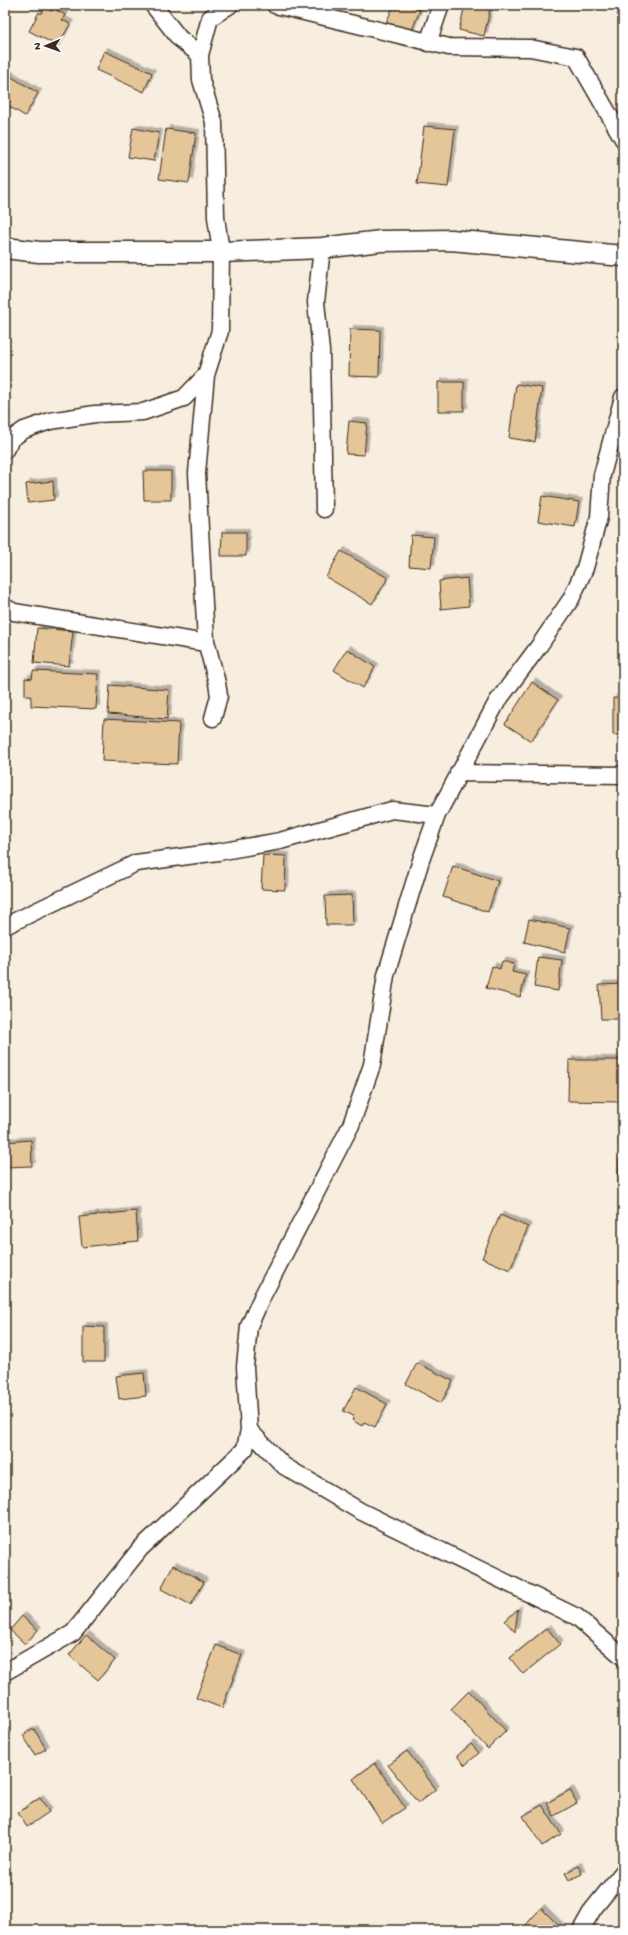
<svg xmlns="http://www.w3.org/2000/svg" width="628" height="1935" viewBox="0 0 628 1935" font-family="'Gochi Hand',sans-serif">
<style>
.building{fill:#e4c698;stroke:#3b2a1e;filter:url(#shadow)}
.lines{fill:none;stroke-linecap:round;stroke-linejoin:round}
.minor-casing{stroke:#3b2a1e;stroke-width:19}
.tertiary-casing{stroke:#3b2a1e;stroke-width:23}
.minor{stroke:#fff;stroke-width:16}
.tertiary{stroke:#fff;stroke-width:20}
</style>
<defs>
<filter id="shadow"><feDropShadow dx="3.5" dy="-3.5" stdDeviation="0" flood-color="#0004"/></filter>
</defs>
<rect width="100%" height="100%" fill="#f7eee0"/>
<filter id="ink" filterUnits="userSpaceOnUse"><feTurbulence type="fractalNoise" baseFrequency=".025" numOctaves="2"/><feDisplacementMap in="SourceGraphic" scale="8" xChannelSelector="R" yChannelSelector="G"/><feConvolveMatrix kernelMatrix="1 2 1 2 8 2 1 2 1" color-interpolation-filters="sRGB"/></filter>
<g filter="url(#ink)">
<path class="building" d="M394 5H409L420 10 410 35 385 25Z
M465 5H491L484 36 459 30Z
M45 8 52 11 53 8 65 15 62 20 70 24 58 46 29 31 39 12 41 14Z
M104 51 152 73 144 92 96 70Z
M5 73 38 93 25 116 5 104Z
M424 126 455 129 448 187 417 184Z
M133 128 159 133 154 161 128 157Z
M166 129 196 133 189 183 159 179Z
M350 329 380 330 379 377 349 376Z
M438 382H464V411H438Z
M516 384 542 388 535 442 509 438Z
M349 421 367 423 364 455 346 454Z
M143 471H171V500H144Z
M53 481 54 500 28 503 26 484Z
M542 496 579 502 575 527 538 521Z
M222 532H246V556H221Z
M411 535 434 537 431 568 409 566Z
M341 551 388 578 372 604 326 577Z
M467 578 469 606 441 609 439 581Z
M37 628 73 631 69 666 34 663Z
M347 649 375 667 363 688 334 670Z
M33 671 98 674 96 709 31 706V696H25V678L32 679Z
M532 682 558 700 531 741 505 724Z
M110 685 169 690 167 719 108 714Z
M613 698H623V735H613Z
M104 719 179 723 177 764 102 761Z
M263 855 286 856 285 890 261 889Z
M453 866 498 881 488 912 443 897Z
M352 895 353 925H326L325 896Z
M529 919 570 928 565 952 524 942Z
M538 957 562 960 558 991 534 987Z
M502 961 514 964 512 972 526 975 520 997 486 988 492 966 500 969Z
M623 984V1019H601L599 985Z
M569 1060H621V1102L568 1101Z
M618 1117H623V1148H619Z
M31 1140 32 1166 5 1167V1142Z
M619 1159H623V1189H618Z
M136 1211 138 1241 82 1247 79 1217Z
M500 1215 528 1227 510 1270 482 1258Z
M83 1326 104 1327V1362H83Z
M417 1363 453 1381 441 1403 406 1384Z
M144 1373 146 1396 119 1399 116 1376Z
M356 1387 387 1404 375 1427 364 1422 362 1426 352 1420 354 1416 343 1411Z
M173 1565 204 1582 191 1605 161 1589Z
M518 1609 515 1632 505 1621Z
M22 1616 38 1630 25 1644 10 1630Z
M547 1628 560 1644 523 1674 510 1658Z
M86 1635 115 1660 98 1680 69 1655Z
M216 1645 242 1655 222 1708 196 1698Z
M469 1691 506 1731 488 1749 451 1709Z
M34 1729 46 1749 35 1755 23 1735Z
M471 1744 479 1753 465 1765 457 1756Z
M407 1751 436 1789 418 1803 388 1765Z
M375 1763 405 1808 382 1823 353 1779Z
M570 1790 577 1803 554 1816 547 1803Z
M40 1798 49 1812 27 1827 18 1813Z
M542 1805 561 1834 542 1846 523 1816Z
M578 1866 582 1874 569 1880 565 1873Z
M541 1908 560 1927 557 1930H529L525 1926Z"/>
<g class="lines">
<g class="minor-casing">
<path id="minor" d="M153 5 179 38 200 55
M275 5 449 47 530 48 576 57 623 139
M428 43 441 5
M322 248 316 302 321 351 324 509
M5 450 11 439 24 430 50 421 95 414 143 412 184 398 206 375
M5 607 14 612 206 643
M213 718 219 696 217 683 206 641 197 473 206 375 220 331 221 252 216 217 214 122 201 80 200 55 210 18 230 5
M458 773 623 775
M5 926 136 863 218 852 280 841 392 810 437 815
M249 1430 284 1466 360 1511 577 1617 623 1657
M5 1672 73 1633 140 1549 245 1449 249 1430 245 1367 249 1326 263 1295 351 1125 372 1065 386 975 421 860 437 815 497 702 539 646 571 599 585 568 599 517 602 475 623 397
M581 1930 593 1909 623 1872"/>
</g>
<g class="tertiary-casing">
<path id="tertiary" d="M5 248 39 252H221L322 248 381 241 451 240 623 256"/>
</g>
<use href="#minor" class="minor"/>
<use href="#tertiary" class="tertiary"/>
</g>
</g>
<rect width="628" height="1935" fill="none" stroke="#fff" stroke-width="20"/>
<rect x="10" y="10" width="608" height="1915" fill="none" stroke="#3b2a1e" stroke-width="1.5" filter="url(#ink)"/>
<g transform="translate(46 46) rotate(268)" stroke="#ffffff" stroke-width="3" paint-order="stroke">
<path d="M0-3L7 15L0 10L-7 15Z" fill="#3b2a1e"/>
<text y="-6" font-size="11" font-weight="bold" text-anchor="middle" fill="#3b2a1e">N</text>
</g>
</svg>
